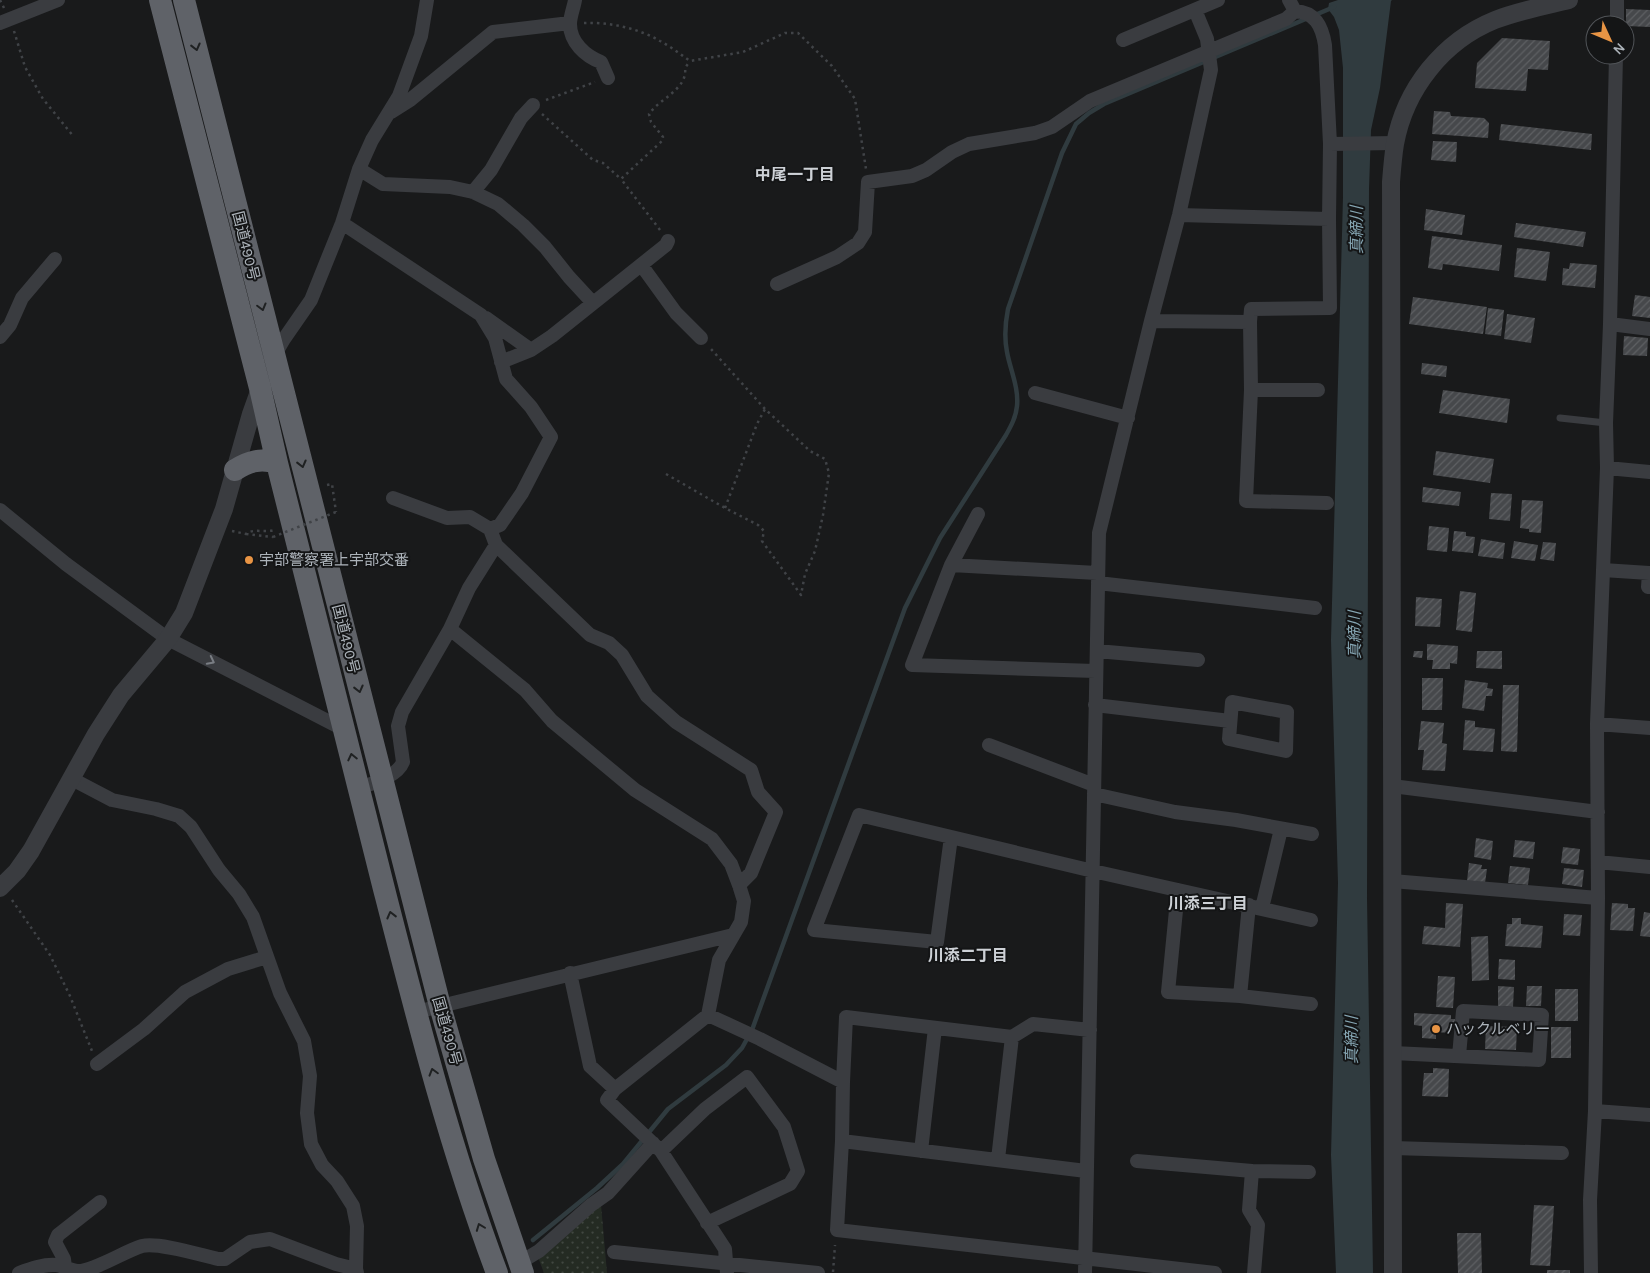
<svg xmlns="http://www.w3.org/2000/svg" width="1650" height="1273" viewBox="0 0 1650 1273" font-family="Karla,'Noto Sans JP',sans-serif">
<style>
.park{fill:url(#park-dots)}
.water{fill:#303b3f}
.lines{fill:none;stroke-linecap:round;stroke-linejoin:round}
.stream{stroke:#303b3f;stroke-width:4.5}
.building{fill:url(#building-hatch)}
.path{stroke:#404347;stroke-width:2.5;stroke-dasharray:2.5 4;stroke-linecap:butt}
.service{stroke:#3a3c40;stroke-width:7}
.minor{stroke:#3a3c40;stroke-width:14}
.tertiary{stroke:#3a3c40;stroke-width:18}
.trunk{stroke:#5f6268;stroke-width:22}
.path-bridge{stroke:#404347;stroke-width:2.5;stroke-dasharray:2.5 4;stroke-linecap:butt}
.oneway{stroke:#1f2122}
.oneway2{stroke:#797d83}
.poi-dot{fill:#e89444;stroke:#141516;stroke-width:2}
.labels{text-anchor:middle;stroke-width:4;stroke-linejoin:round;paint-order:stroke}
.street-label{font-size:15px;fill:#acb3ba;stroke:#141516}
.poi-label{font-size:15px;fill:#acb3ba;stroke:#141516;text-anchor:start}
.neighbourhood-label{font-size:16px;font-weight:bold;fill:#cdd1d6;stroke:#141516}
.water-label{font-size:16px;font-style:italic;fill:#86a6b3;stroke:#141516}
</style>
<defs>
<pattern id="park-dots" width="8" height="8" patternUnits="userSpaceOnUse" patternTransform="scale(1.25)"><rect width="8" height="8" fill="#242b23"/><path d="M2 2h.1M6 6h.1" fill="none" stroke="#414741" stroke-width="1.8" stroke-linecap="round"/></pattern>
<pattern id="building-hatch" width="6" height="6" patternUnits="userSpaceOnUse" patternTransform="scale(1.25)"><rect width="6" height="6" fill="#46484b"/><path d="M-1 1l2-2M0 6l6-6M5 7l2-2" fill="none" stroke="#5e6063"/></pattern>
</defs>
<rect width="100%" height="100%" fill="#191a1b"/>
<path class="park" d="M601 1205 607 1273H544L538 1257Z"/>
<path class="water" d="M1338 0H1392L1391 1 1380 88 1371 130 1369 189 1367 898 1373 1273H1336L1331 1155 1338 883 1331 640 1343 197V68L1339 30 1334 17 1328 9 1329 3Z"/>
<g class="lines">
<path class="stream" d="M533 1240 597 1188 623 1164 668 1109 726 1065 742 1048 752 1030 905 608 940 538 1006 435C1011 426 1016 417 1017 406 1019 388 1010 369 1007 352 1004 337 1005 324 1008 309L1062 153 1076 124 1089 113 1104 104 1334 7"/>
</g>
<path class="building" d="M1626 9 1650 10V27L1626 26Z
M1502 38 1550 41 1548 70 1528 69 1526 91 1475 88 1477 63Z
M1434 111 1450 112 1451 116 1484 118 1489 123 1488 138 1432 134Z
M1501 124 1592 134 1591 150 1499 140Z
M1433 141 1457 142 1456 162 1431 160Z
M1426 209 1465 215 1462 235 1424 230Z
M1516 223 1586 232 1583 247 1514 237Z
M1432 236 1502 245 1499 271 1443 264 1442 270 1428 268Z
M1517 248 1550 252 1546 281 1514 277Z
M1570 263 1597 265 1595 288 1562 285 1563 268 1569 269Z
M1635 295 1650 297V318L1632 316Z
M1413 297 1487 307 1483 334 1409 324Z
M1488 308 1504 310 1501 336 1485 334Z
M1507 314 1535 318 1531 343 1504 339Z
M1624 336 1648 338 1647 356 1623 355Z
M1422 363 1447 366 1446 377 1421 374Z
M1443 390 1510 399 1507 423 1439 413Z
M1436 451 1494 459 1490 483 1433 475Z
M1423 487 1461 492 1459 506 1422 502Z
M1491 493 1512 494 1510 521 1489 519Z
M1522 500 1543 501 1541 533 1529 532V529L1520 528Z
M1429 526 1449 528 1447 552 1427 550Z
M1454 531 1466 532V536L1475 537 1473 553 1452 551Z
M1481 539 1505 543 1503 559 1478 556Z
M1514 541 1538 545 1535 561 1511 558Z
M1543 542 1556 543 1554 561 1540 559Z
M1460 591 1476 593 1472 632 1456 630Z
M1416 597 1442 599 1440 627 1415 626Z
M1427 644 1458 646 1457 664 1450 663V669H1432L1433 660H1427Z
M1414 651H1423L1422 658 1413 657Z
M1477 651H1502V669L1476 668Z
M1422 678H1443L1442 710H1422Z
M1465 680 1488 683 1487 688 1493 689 1492 696H1486L1484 711 1462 708Z
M1503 685H1519L1517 752 1501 751Z
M1465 720 1475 721V727L1495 729 1493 752 1463 750Z
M1421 721 1444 723 1442 743 1447 744 1445 771 1422 770 1424 750H1418Z
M1476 838 1493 841 1491 860 1474 857Z
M1515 840 1535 842 1533 859 1513 857Z
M1563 847 1580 849 1578 865 1561 863Z
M1469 863 1482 865 1481 869H1487L1485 883 1467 881Z
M1510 866 1530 868 1528 885 1508 883Z
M1564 868 1584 870 1582 887 1562 884Z
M1446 903 1463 904 1460 947 1422 944 1424 926 1445 928Z
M1612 903 1628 904V908H1635L1633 931 1610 930Z
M1644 912 1650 913V937L1640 936Z
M1564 914 1582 915 1580 936 1563 935Z
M1512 918H1521V924L1543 926 1541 948 1505 946 1507 924H1512Z
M1488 936 1489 980 1472 981 1471 937Z
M1499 959 1515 960V980L1498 979Z
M1438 976 1455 977 1453 1008 1436 1007Z
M1498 986 1514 987 1513 1007 1498 1006Z
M1527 986H1542L1541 1006H1526Z
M1555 989H1578V1021H1555Z
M1414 1013 1451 1015V1019H1455L1454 1025H1450V1033L1436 1032V1039L1422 1038V1026L1414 1025Z
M1486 1026 1517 1027 1516 1050 1485 1049Z
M1551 1027H1571V1058H1551Z
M1433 1068 1449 1069 1448 1097 1422 1096 1424 1073H1433Z
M1534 1205 1554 1206 1550 1266 1530 1265Z
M1457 1233H1481L1482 1273H1458Z
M1547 1270H1570V1273H1547Z"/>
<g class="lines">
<path class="path" d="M0 0 4 8
M584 23C609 22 638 28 660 41 670 46 680 54 690 61L743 52 785 33H798L832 66 855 99 866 169
M14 31 25 67 43 99 74 137
M546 100 595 82
M542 114 593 160 603 163 621 179
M660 230 621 179 662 141 663 137 651 122 649 114C659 99 688 89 685 68L690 61
M666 474 725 508 758 525 764 531 762 541 801 595 805 574 815 551 823 515 829 473 825 459 810 451 765 409 711 349
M327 485 332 484 336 512
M725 508 757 424 765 409
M232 531 246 534C253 528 265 533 274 530
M246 534 273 537
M12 900 50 955 70 996 92 1051
M833 1272 835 1245"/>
<path class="service" d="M1560 418 1606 423"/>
<path class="minor" d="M575 0C574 7 570 16 570 24 570 42 585 56 601 62L608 78
M0 23 58 0
M1617 25V0
M1123 40 1218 0
M391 112 410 100 493 32 570 23
M1330 144 1395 143
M359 169 383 184 450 187 473 192 498 204 523 225 545 247 569 277 593 303
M473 192 491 170 521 118 533 105
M1179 215 1329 219 1330 144 1325 45C1322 26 1315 12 1295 11
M342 223 481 315 495 338 506 379 531 407 551 437 522 493 500 525 490 529 496 545 469 588 450 629 402 712 398 726 403 762C397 777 373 783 359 788
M642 266 676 313 701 338
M777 284 837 257 858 243 865 232 868 182 912 176 926 170 952 152 969 144 1035 133 1052 127 1090 101 1286 19 1295 11 1289 0
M486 318 531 350
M1151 321 1250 322
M1610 324 1650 329
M0 337 10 325 22 298 55 259
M274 356 284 339 311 300 342 223 359 169 372 140 399 96 421 36 427 0
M501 362 531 350 552 336 666 245 668 241
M1251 390H1318
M1035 393 1128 418
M1607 468 1650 472
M393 498 447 518 470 517 490 529
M1327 503 1246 501 1251 390 1250 322 1251 309 1330 308 1329 219
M0 510 66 564 168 639 345 730
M978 514 951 565 912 665 1095 671
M496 545 590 635 609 643 622 655 647 696 676 722 751 770 758 792 776 812 751 873 739 885
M951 565 1097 573
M1603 570 1649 573 1648 587H1650
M1098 583 1315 608
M450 629 525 690 552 721 635 790 712 839 731 864 739 885 744 901 741 922 719 960 708 1015 615 1089 607 1100 661 1151 725 1249 727 1273
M1097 651 1198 660
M1232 702 1287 712 1286 751 1229 739Z
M1095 705 1230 721
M1597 724 1650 728
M989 745 1094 785
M72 779 112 800 156 809 179 816 191 827 219 870 239 894 253 917 280 993 304 1041 310 1076 307 1113 311 1144 322 1165 337 1181 353 1206 357 1226 356 1269 357 1273
M1392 786 1598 812
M1094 794 1175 812 1236 820 1312 834
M951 837 937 942 814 930 859 815 1093 871 1311 920
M1598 862 1650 867
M1392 881 1598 898
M1178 890 1168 992 1240 996 1311 1004
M1262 908 1281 829
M570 973 590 1066 615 1089
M1240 996 1249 905
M416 1012 733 935
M708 1015 760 1039 843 1082
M1090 1030 1033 1024 1012 1037 846 1017 843 1082 842 1141 837 1230 1215 1273
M1393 1053 1539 1060 1542 1015 1463 1011 1459 1056
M97 1064 144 1029 185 992 228 969 267 957
M1595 1111 1650 1115
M842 1141 1086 1171
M1393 1148 1562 1153
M661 1151 705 1109 747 1077 784 1127 798 1171 790 1184 707 1223
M921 1151 935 1028
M998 1159 1012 1037
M1137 1161 1252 1171 1249 1210 1258 1225 1254 1273
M1252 1171 1309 1172
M614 1252 818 1273
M519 1263 539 1251 591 1205 608 1193 653 1143
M65 1267 64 1259 55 1242 58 1235 100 1202
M19 1273C30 1269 44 1264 56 1265 64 1266 71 1271 78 1271 94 1271 125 1251 142 1246 159 1242 200 1255 218 1259H225L250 1242 270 1239 336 1264 356 1269
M1085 1273 1099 533 1151 321 1179 215 1211 70 1207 39 1195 10
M1591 1273 1590 1200 1595 1111 1598 898 1597 724 1607 468 1606 423 1610 324 1616 55"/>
<path class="tertiary" d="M0 888 17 871 31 851 96 734 121 695 168 639 184 613 224 509 251 414 261 386
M1393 1273 1391 182C1392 169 1393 156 1395 144 1405 89 1443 41 1495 20 1518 11 1544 6 1569 0"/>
<path class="trunk" d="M160 0 260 388 277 463C313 605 348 747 384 889 417 1018 450 1148 497 1273
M184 0 440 1006 484 1159 523 1273
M235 470C249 461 261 458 277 463"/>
<path class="path-bridge" d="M273 537 336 512"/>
</g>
<defs><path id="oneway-chevron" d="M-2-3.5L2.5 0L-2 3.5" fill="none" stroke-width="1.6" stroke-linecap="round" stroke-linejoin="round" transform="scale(1.25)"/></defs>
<g class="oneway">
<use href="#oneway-chevron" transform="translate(196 47) rotate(76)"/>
<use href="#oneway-chevron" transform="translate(262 307) rotate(75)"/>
<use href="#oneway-chevron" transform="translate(302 464) rotate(76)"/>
<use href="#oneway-chevron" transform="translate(359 689) rotate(76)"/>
<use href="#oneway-chevron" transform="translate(352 757) rotate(-103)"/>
<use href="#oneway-chevron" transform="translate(391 915) rotate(-104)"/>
<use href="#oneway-chevron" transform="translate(433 1072) rotate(-106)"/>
<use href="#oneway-chevron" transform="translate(480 1227) rotate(-111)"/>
</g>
<use class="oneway2" href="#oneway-chevron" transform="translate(211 661) rotate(27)"/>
<g class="poi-dot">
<circle cx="249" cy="560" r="5"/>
<circle cx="1436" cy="1029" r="5"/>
</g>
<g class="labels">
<g class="street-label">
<text transform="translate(246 246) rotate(76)" y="5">国道490号</text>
<text transform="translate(346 639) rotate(76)" y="5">国道490号</text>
<text transform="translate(447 1031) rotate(74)" y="5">国道490号</text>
</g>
<g class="poi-label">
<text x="259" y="565">宇部警察署上宇部交番</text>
<text x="1446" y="1034">ハックルベリー</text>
</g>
<g class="neighbourhood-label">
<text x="795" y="180">中尾一丁目</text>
<text x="1208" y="909">川添三丁目</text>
<text x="968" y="961">川添二丁目</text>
</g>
<g class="water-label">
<text transform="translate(1356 230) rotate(-90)" y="6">真締川</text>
<text transform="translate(1354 635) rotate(-90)" y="6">真締川</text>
<text transform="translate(1351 1040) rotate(-90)" y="6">真締川</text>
</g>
</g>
<g transform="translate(1610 40) rotate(134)"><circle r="24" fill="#141516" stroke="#515458"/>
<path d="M0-4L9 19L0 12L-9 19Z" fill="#e89444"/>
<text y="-8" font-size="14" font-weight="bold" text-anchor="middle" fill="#acb3ba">N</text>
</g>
</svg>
